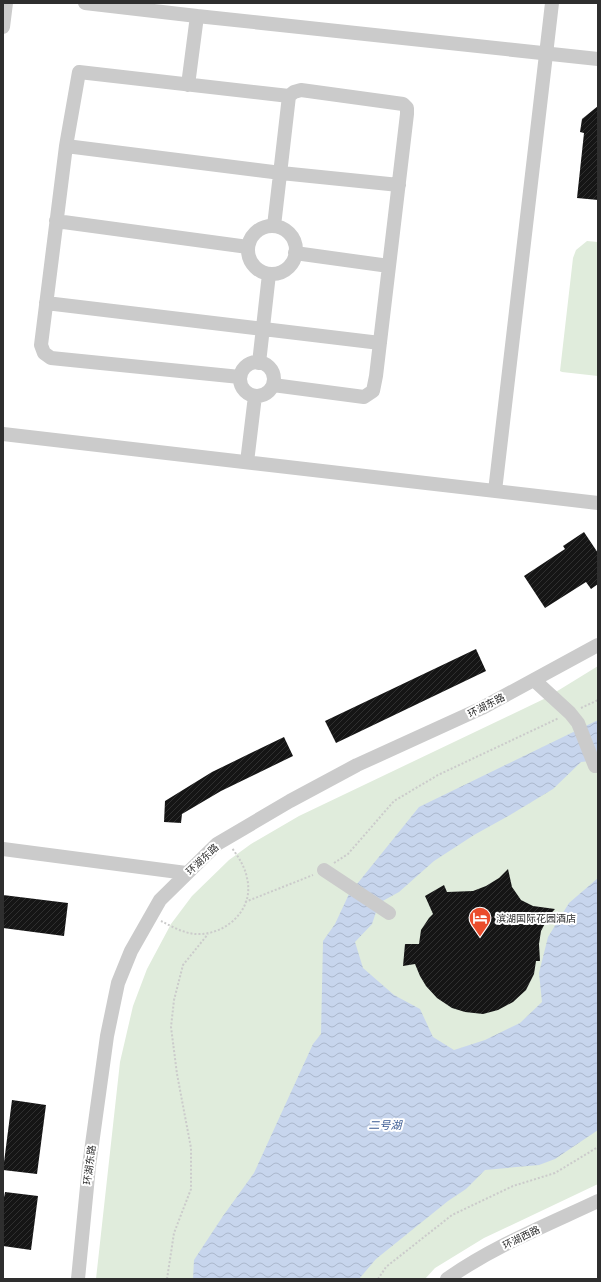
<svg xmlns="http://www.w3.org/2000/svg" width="601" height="1282" viewBox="0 0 601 1282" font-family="Mulish,'Noto Sans SC',sans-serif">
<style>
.park{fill:#e0ecdc}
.water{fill:url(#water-waves)}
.building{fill:url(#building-hatch)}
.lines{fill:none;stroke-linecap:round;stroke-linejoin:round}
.path{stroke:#cbcbcb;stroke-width:2;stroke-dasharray:2 2;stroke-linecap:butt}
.minor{stroke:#cbcbcb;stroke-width:14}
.labels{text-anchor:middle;stroke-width:4;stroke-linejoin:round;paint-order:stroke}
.street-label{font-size:10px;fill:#2e2e2e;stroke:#fff}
.poi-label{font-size:10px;fill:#2e2e2e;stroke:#fff;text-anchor:start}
.water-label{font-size:11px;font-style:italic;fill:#3a5a93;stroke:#fff}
</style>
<defs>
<pattern id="water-waves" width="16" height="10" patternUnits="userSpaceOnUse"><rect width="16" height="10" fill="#c7d5ed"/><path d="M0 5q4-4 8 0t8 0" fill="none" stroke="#abb7cc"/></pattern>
<pattern id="building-hatch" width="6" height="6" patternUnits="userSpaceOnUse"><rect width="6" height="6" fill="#151515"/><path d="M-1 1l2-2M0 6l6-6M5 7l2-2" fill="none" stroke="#2f2f2f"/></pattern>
</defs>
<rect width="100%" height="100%" fill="#fff"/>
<path class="park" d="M587 241 598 242V376L562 372 560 371 573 258 576 250Z
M598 666V1184L484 1238 435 1268 425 1279H96L120 1062 133 1006 147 969 171 924 192 896 229 860 251 844 299 816 546 698Z"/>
<path class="water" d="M598 720V760L581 762 553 789 510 815 474 835 434 861 399 892 379 903 372 924 355 942 363 968 394 995 420 1009 433 1037 454 1050 485 1040 520 1023 542 1002 539 973 548 937 569 903 598 878V1130L555 1159 539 1165 485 1170 466 1189 448 1201 376 1259 359 1279H193L194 1260 223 1216 254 1173 313 1044 321 1034 323 941 335 924 349 894 419 807Z"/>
<path class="building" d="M598 106V200L577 198 584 133 580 132 582 119Z
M584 532 598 553V584L591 589 586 582 545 608 524 576 565 549 563 546Z
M476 649 486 671 336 743 325 721Z
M284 737 293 756 221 791 182 814 181 823 164 822 165 801 212 772Z
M508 869 512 887 521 900 533 906 555 909 549 916 541 931 539 944 540 961H536L534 974 526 990 513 1002 498 1010 483 1014 465 1012 452 1008 437 998 426 986 420 976 415 964 403 966 405 944H419L421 930 429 918 433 914 425 896 444 885 447 892 473 891 486 886 499 878Z
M3 895 68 903 64 936 3 928Z
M12 1100 46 1105 37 1174 3 1170Z
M5 1192 38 1196 31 1250 3 1246V1203Z"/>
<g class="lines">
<path class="path" d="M581 708 598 700
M334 863 348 854 394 801 438 775 559 718
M245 902 313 875
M161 921C171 926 183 933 195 934 225 936 255 910 247 878 245 867 239 858 232 848
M167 1279 174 1233 191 1189V1148L177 1074 171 1027 174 1000 183 965 208 934
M378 1279 386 1267 452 1215 513 1186 555 1173 598 1147"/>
<path class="minor" d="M85 3 197 16 598 59
M3 27 6 3
M188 85 197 16
M66 146 281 173 399 185
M56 221 248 247
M248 250a24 24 0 1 1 48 0a24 24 0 1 1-48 0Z
M295 253 389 266
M46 303 380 343
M240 379a17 17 0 1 1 34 0a17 17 0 1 1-34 0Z
M259 363 269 274
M240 377 51 358 44 353 41 345 66 146 79 72 289 96 274 226
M273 385 364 397 373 391 376 376 407 114V108L403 104 301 90 294 92 289 96
M3 434 598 503
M247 462 255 396
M495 491 552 3
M534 680 570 713 578 723 595 766
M3 849 186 873
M324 870 389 913
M78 1279 89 1166 107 1036 118 983 131 951 160 900 217 844 290 801 357 765 482 708 598 645
M447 1279C494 1246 547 1225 598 1201"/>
</g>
<defs>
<g id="hotel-pin" transform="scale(1.15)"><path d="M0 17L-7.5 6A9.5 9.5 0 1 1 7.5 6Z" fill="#ea4d2c" stroke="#fff"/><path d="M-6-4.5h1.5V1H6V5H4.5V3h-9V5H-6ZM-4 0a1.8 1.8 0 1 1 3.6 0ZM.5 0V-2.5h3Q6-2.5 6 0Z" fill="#fff"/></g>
</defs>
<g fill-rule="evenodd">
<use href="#hotel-pin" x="480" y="918"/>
</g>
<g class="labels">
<g class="street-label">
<text transform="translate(486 705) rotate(-27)" y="4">环湖东路</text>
<text transform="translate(202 859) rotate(-43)" y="4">环湖东路</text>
<text transform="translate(89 1165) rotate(-83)" y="4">环湖东路</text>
<text transform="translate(521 1237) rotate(-26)" y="4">环湖西路</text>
</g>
<g class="poi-label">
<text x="496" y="922">滨湖国际花园酒店</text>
</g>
<g class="water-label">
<text x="385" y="1129">二号湖</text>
</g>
</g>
<rect width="601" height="1282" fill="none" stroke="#2e2e2e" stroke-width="8"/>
</svg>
